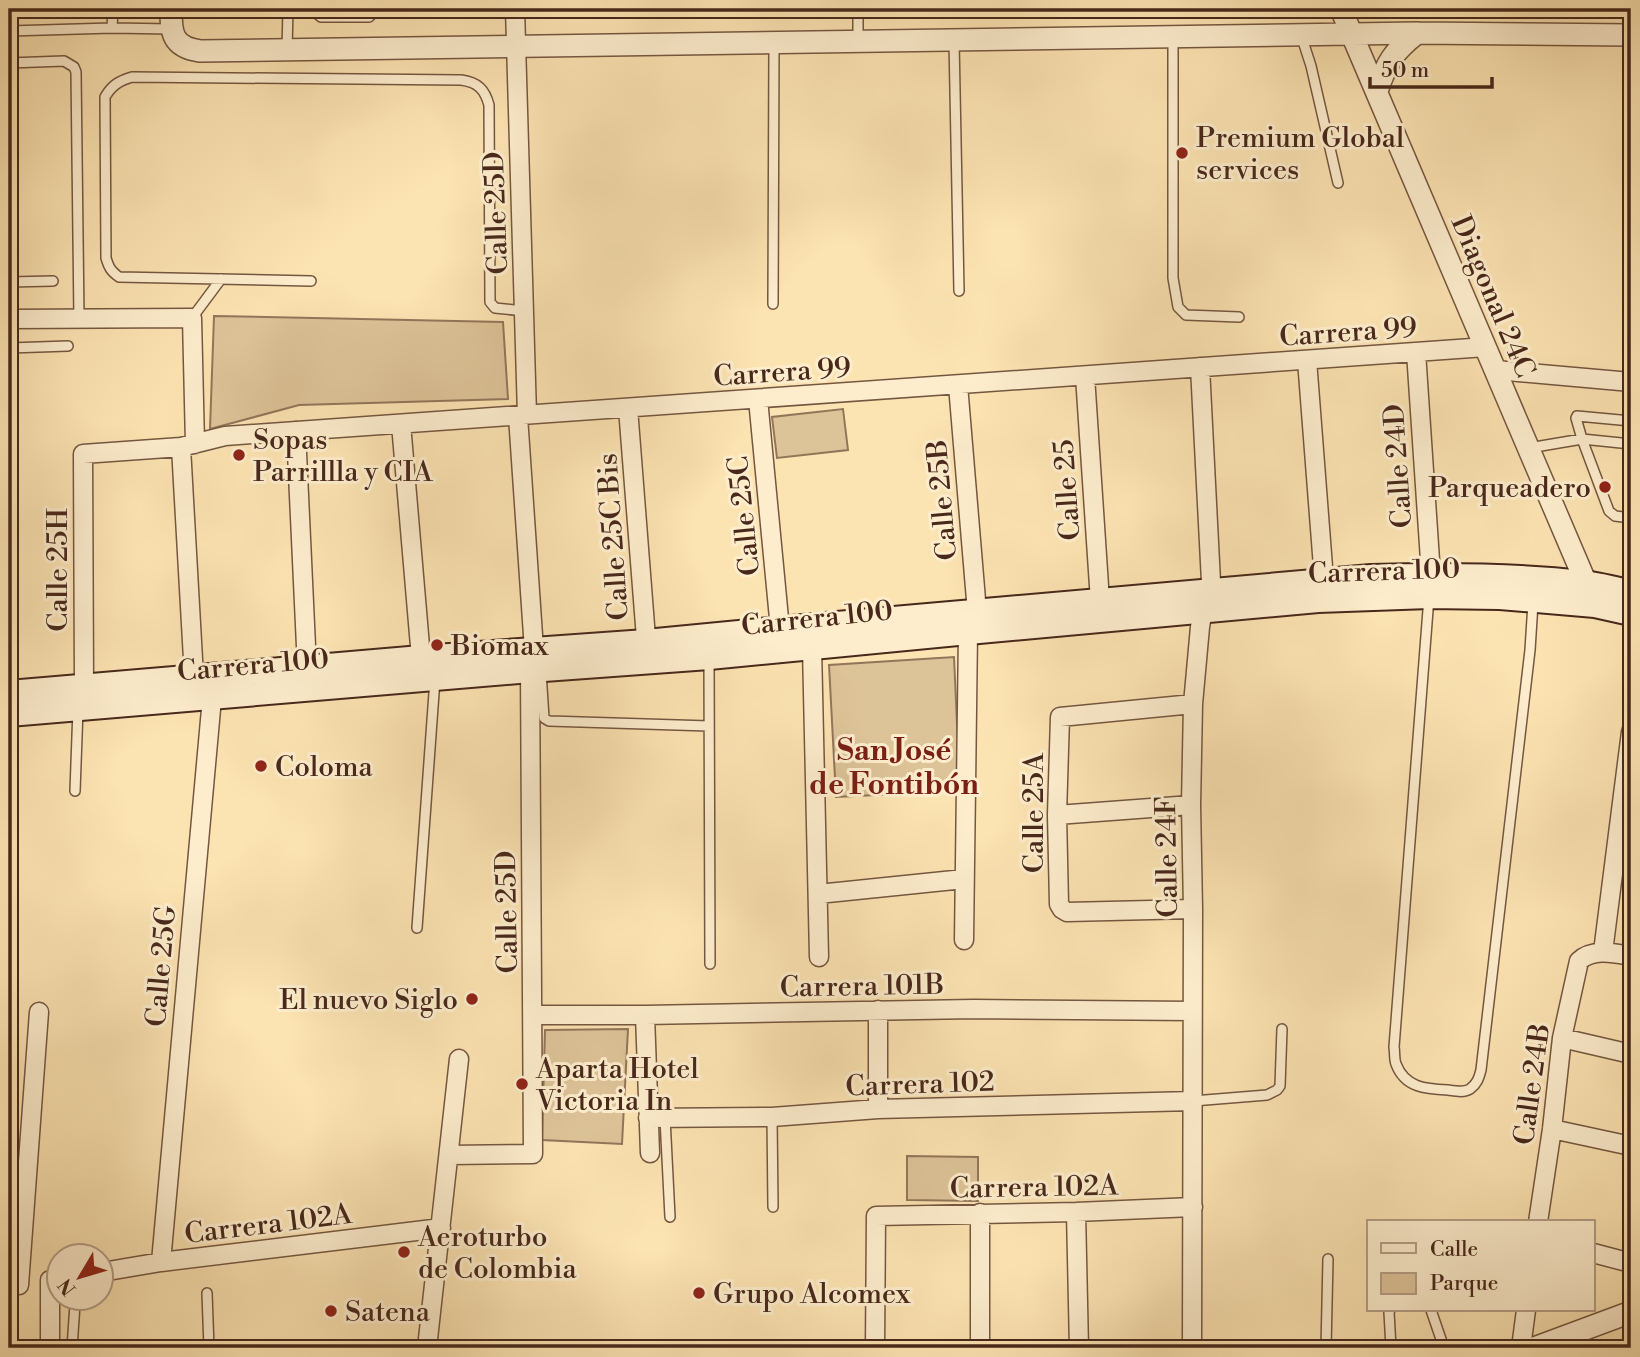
<svg xmlns="http://www.w3.org/2000/svg" width="1640" height="1357" viewBox="0 0 1640 1357" font-family="'Libre Bodoni',serif">
<style>
.green{fill:#ddc398;stroke:#92765a;stroke-width:2}
.lines{fill:none;stroke-linecap:round;stroke-linejoin:round}
.service-casing{stroke:#755741;stroke-width:12}
.minor-casing{stroke:#755741;stroke-width:21}
.tertiary-casing{stroke:#755741;stroke-width:24}
.secondary-casing{stroke:#48281b;stroke-width:28}
.service{stroke:#fdedcd;stroke-width:9}
.minor{stroke:#fdedcd;stroke-width:18}
.tertiary{stroke:#fdedcd;stroke-width:21}
.secondary{stroke:#fdedcd;stroke-width:24}
.poi-dot{fill:#8f2418;stroke:#fdedcd;stroke-width:2.5}
.labels{text-anchor:middle;stroke-width:6;stroke-linejoin:round;paint-order:stroke}
.poi-label{font-size:28px;fill:#48281b;stroke:#fdedcd;text-anchor:start}
.street-label{font-size:28px;fill:#48281b;stroke:#fdedcd}
.neighbourhood-label{font-size:30px;font-weight:bold;fill:#7a1f14;stroke:#fdedcd}
</style>
<rect width="100%" height="100%" fill="#fce3b2"/>
<filter id="stains"><feTurbulence type="fractalNoise" baseFrequency=".00286" numOctaves="4"/><feColorMatrix values="0 0 0 0 .2 0 0 0 0 .09 0 0 0 0 .02 0 0 0 .5 -.17"/></filter>
<radialGradient id="worn" r=".72"><stop offset=".6" stop-color="#630" stop-opacity="0"/><stop offset="1" stop-color="#630" stop-opacity=".3"/></radialGradient>
<path class="green" d="M214 316 503 322 508 399 299 405 210 429Z
M843 409 848 450 777 458 772 417Z
M954 657 960 791 836 797 829 665Z
M628 1029 622 1144 542 1140 545 1030Z
M907 1156 978 1157V1201L907 1200Z"/>
<g class="lines">
<g class="service-casing">
<path id="service" d="M311 9 321 17H369L372 14 373 9
M858 9V40
M112 28 113 9
M9 31 112 28 171 29
M1301 35 1311 66 1338 183
M1173 37V278L1178 307 1186 315 1239 317
M954 41 959 291
M287 50 288 9
M9 63 64 61 74 67 76 72 79 319
M311 281 119 277C111 271 109 268 106 258L105 97C112 85 119 81 132 77L461 80C478 82 485 90 489 105L490 302 495 308 524 311
M9 282 53 281
M773 304 774 43
M192 318 221 279
M9 348 68 346
M1631 421 1577 416 1576 418 1582 439 1609 511 1615 516 1631 518
M1529 448 1582 439 1631 444
M1429 597 1394 1047C1395 1052 1394 1059 1396 1064 1405 1088 1426 1089 1448 1090 1455 1091 1464 1093 1470 1089 1477 1084 1479 1078 1481 1070L1530 650 1533 603
M709 658 710 964
M541 672 544 718 549 721 709 726
M75 791 78 709
M417 928 435 679
M1193 1101 1267 1095 1277 1090 1280 1086 1282 1029
M772 1117 773 1207
M665 1118 670 1217
M207 1293 209 1348
M1390 1310 1389 1312 1391 1348
M1431 1310 1444 1348
M72 1348 75 1304
M1326 1348 1328 1259"/>
</g>
<g class="minor-casing">
<path id="minor" d="M515 9 527 415
M9 319 192 318 195 444
M1416 352 1431 575
M1307 360 1324 580
M1496 370 1631 382
M1085 376 1100 601
M958 385 977 612
M758 399 780 629
M628 408 647 651
M518 416 534 650
M401 424 421 658
M296 431 307 668
M181 447 194 677
M812 648 819 957
M84 686 83 454 181 447 225 436 1486 347
M1193 704 1060 717 1057 815 1059 904 1062 909 1067 912 1193 909
M1057 815 1191 805
M818 894 964 879
M964 940 968 632
M1603 952 1631 732
M878 1010V1109
M533 1015H645L974 1009 1192 1011
M645 1015 650 1153
M1562 1038 1631 1054
M648 1118 772 1117 878 1109 1193 1101
M1552 1129 1631 1146
M449 1155 533 1154 530 670
M1076 1212 1079 1348
M980 1213V1348
M1538 1222 1552 1129 1562 1038 1579 961C1593 948 1614 953 1631 956
M1593 1253 1631 1263
M161 1262 213 687
M102 1272 161 1262 441 1228
M50 1280V1348
M19 1285 39 1012
M427 1348 459 1059
M875 1348 876 1216 1076 1212 1193 1207
M1192 1348 1193 909 1191 805 1193 704 1200 627 1206 592 1211 582 1200 367
M1521 1348 1526 1310"/>
</g>
<g class="tertiary-casing">
<path id="tertiary" d="M171 9C171 33 172 47 200 51L1417 33 1631 35
M1341 9 1592 597
M1377 91C1387 62 1393 52 1417 33
M1534 1348 1631 1312"/>
</g>
<g class="secondary-casing">
<path id="secondary" d="M9 693 421 658 646 642 780 629 1371 577C1442 575 1513 575 1583 583 1599 585 1615 589 1631 593
M9 714 530 670 709 657 968 632 1318 600 1429 596 1500 597 1595 605 1631 613"/>
</g>
<use href="#service" class="service"/>
<use href="#minor" class="minor"/>
<use href="#tertiary" class="tertiary"/>
<use href="#secondary" class="secondary"/>
</g>
<g class="poi-dot">
<circle cx="1182" cy="153" r="7"/>
<circle cx="239" cy="455" r="7"/>
<circle cx="1605" cy="487" r="7"/>
<circle cx="437" cy="645" r="7"/>
<circle cx="261" cy="766" r="7"/>
<circle cx="472" cy="999" r="7"/>
<circle cx="522" cy="1084" r="7"/>
<circle cx="404" cy="1252" r="7"/>
<circle cx="699" cy="1293" r="7"/>
<circle cx="331" cy="1311" r="7"/>
</g>
<g class="labels">
<g class="poi-label">
<text x="1196" y="147">Premium Global<tspan x="1196" dy="32">services</tspan></text>
<text x="253" y="449">Sopas<tspan x="253" dy="32">Parrillla y CIA</tspan></text>
<text x="1591" y="497" text-anchor="end">Parqueadero</text>
<text x="451" y="655">Biomax</text>
<text x="275" y="776">Coloma</text>
<text x="458" y="1009" text-anchor="end">El nuevo Siglo</text>
<text x="536" y="1078">Aparta Hotel<tspan x="536" dy="32">Victoria In</tspan></text>
<text x="418" y="1246">Aeroturbo<tspan x="418" dy="32">de Colombia</tspan></text>
<text x="713" y="1303">Grupo Alcomex</text>
<text x="345" y="1321">Satena</text>
</g>
<g class="street-label">
<text transform="translate(495 213) rotate(-92)" y="10">Calle 25D</text>
<text transform="translate(1494 296) rotate(67)" y="10">Diagonal 24C</text>
<text transform="translate(1348 331) rotate(-4)" y="10">Carrera 99</text>
<text transform="translate(782 371) rotate(-4)" y="10">Carrera 99</text>
<text transform="translate(1397 466) rotate(-94)" y="10">Calle 24D</text>
<text transform="translate(1066 490) rotate(-94)" y="10">Calle 25</text>
<text transform="translate(941 500) rotate(-95)" y="10">Calle 25B</text>
<text transform="translate(743 516) rotate(-96)" y="10">Calle 25C</text>
<text transform="translate(612 537) rotate(-94)" y="10">Calle 25C Bis</text>
<text transform="translate(57 570) rotate(-90)" y="10">Calle 25H</text>
<text transform="translate(1384 570) rotate(-2)" y="10">Carrera 100</text>
<text transform="translate(817 617) rotate(-6)" y="10">Carrera 100</text>
<text transform="translate(253 664) rotate(-5)" y="10">Carrera 100</text>
<text transform="translate(1033 813) rotate(-90)" y="10">Calle 25A</text>
<text transform="translate(1166 857) rotate(-91)" y="10">Calle 24F</text>
<text transform="translate(506 912) rotate(-91)" y="10">Calle 25D</text>
<text transform="translate(160 966) rotate(-85)" y="10">Calle 25G</text>
<text transform="translate(862 985) rotate(-1)" y="10">Carrera 101B</text>
<text transform="translate(920 1083) rotate(-2)" y="10">Carrera 102</text>
<text transform="translate(1531 1084) rotate(-82)" y="10">Calle 24B</text>
<text transform="translate(1034 1186) rotate(-1)" y="10">Carrera 102A</text>
<text transform="translate(268 1223) rotate(-7)" y="10">Carrera 102A</text>
</g>
<g class="neighbourhood-label">
<text x="894" y="760">San José<tspan x="894" dy="34">de Fontibón</tspan></text>
</g>
</g>
<rect width="1640" height="1357" fill="none" stroke="#fce3b2" stroke-width="35"/>
<rect x="10" y="10" width="1619" height="1336" fill="none" stroke="#48281b" stroke-width="3.5"/>
<rect x="18" y="18" width="1605" height="1322" fill="none" stroke="#48281b" stroke-width="2"/>
<rect x="1367" y="1220" width="228" height="91" fill="#fdedcd" stroke="#b59e86" stroke-width="2"/>
<rect x="1381" y="1243" width="35" height="10" fill="#fdedcd" stroke="#b59e86" stroke-width="2"/>
<text x="1430" y="1256" font-size="21" fill="#48281b">Calle</text>
<rect x="1381" y="1273" width="35" height="21" fill="#ddc398" stroke="#b59e86" stroke-width="2"/>
<text x="1430" y="1290" font-size="21" fill="#48281b">Parque</text>
<g transform="translate(80 1277) rotate(232)"><circle r="33" fill="#fdedcd" stroke="#b59e86" stroke-width="2"/>
<path d="M0-5L12 26L0 18L-12 26Z" fill="#8f2418"/>
<text y="-10" font-size="19" font-weight="bold" text-anchor="middle" fill="#48281b">N</text>
</g>
<path d="M1370 77v10h122v-10" fill="none" stroke="#48281b" stroke-width="3.5"/>
<text x="1381" y="77" font-size="21" fill="#48281b" stroke="#fdedcd" stroke-width="5" paint-order="stroke">50 m</text>
<rect width="100%" height="100%" filter="url(#stains)"/>
<rect width="100%" height="100%" fill="url(#worn)"/>
</svg>
